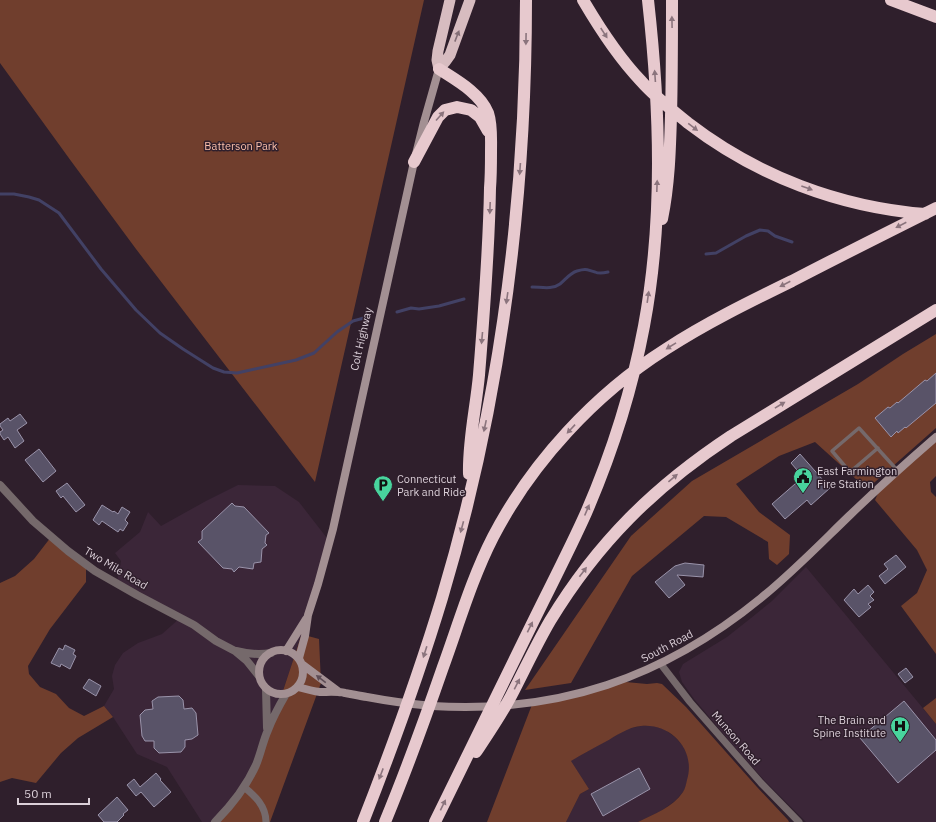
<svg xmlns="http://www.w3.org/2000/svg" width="936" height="822" viewBox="0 0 936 822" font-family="'IBM Plex Sans',sans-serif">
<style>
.built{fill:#3b2638}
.green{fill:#703e2d}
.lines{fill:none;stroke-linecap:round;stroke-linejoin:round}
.stream{stroke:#424165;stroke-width:3}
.building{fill:#595368;stroke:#9a93aa}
.service{stroke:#75696b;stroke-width:3.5}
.minor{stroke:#75696b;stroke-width:7}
.tertiary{stroke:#75696b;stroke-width:8}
.secondary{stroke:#a39093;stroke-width:8}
.trunk{stroke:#d7bcc0;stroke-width:11}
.motorway{stroke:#e7c9ce;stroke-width:12}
.oneway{fill:#8b747d}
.oneway2{fill:#836e76}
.oneway3{fill:#5d4c55}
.labels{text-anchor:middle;stroke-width:3;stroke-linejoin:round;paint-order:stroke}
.park-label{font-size:11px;fill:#fabeaa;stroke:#2f1f2c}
.street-label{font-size:11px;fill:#dbcfd8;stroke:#2f1f2c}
.poi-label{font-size:11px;fill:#dbcfd8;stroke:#2f1f2c;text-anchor:start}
</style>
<rect width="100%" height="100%" fill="#2f1f2c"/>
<path class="built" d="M238 485 275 486 299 502 330 542 308 615 278 706 253 769 214 822H202L167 767 137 754 113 717 104 706 114 689 112 676 115 665 123 653 138 643 162 634 180 618 117 582 121 561 115 553 140 532 148 512 161 526 206 501Z
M806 567 936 724V822H806L765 781 739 752 694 699 682 682 679 672 683 664 727 637 751 618 772 601Z
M641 726H653L664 729 675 737 684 747 689 760V776L684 791 675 801 661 811 638 822H566L580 794 589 789 570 761 627 729Z"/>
<path class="green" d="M0 0H424L375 217 315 482 136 249 71 161 0 63Z
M936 334V428L867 489 815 442 779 456 736 484 759 512 790 535 789 554 777 565 769 559 768 542 726 517 704 516 632 576 571 683 525 690 631 536 692 481 858 384 903 354Z
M936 437V476L930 482 931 492 936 497V654L901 606 917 593 927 570 917 550 875 500 882 485Z
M51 537 86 563V582L50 629 28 666 29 674 40 687 56 694 69 708 84 716 104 706 113 717 78 738 61 753 36 783 12 778 0 782V583L15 576 34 559Z
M308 615V636L319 639 321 683 270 822H214L253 769 278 706Z
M615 681 647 684 657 683 662 684 686 707 757 787 788 820 789 822H638C654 814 673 807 683 792 685 789 686 784 687 780 696 751 672 723 641 726 628 727 616 736 605 742 594 748 582 754 571 761L589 789 580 794 566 822H487L533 702Z
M936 698V724L923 708Z"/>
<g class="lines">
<path class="stream" d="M0 194H14L29 197 39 200 59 213 101 269 136 310 160 333 183 349 213 368 224 372 237 373 296 360 314 353 337 332 353 321 364 318
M706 254 716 253 746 236 760 230 768 231 775 236 792 242
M532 287C541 287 552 290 560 284 566 279 570 273 577 271 587 268 587 270 595 272 599 274 604 273 608 272
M397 312 411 308 419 309 439 306 464 299"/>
</g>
<path class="building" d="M936 373V403L906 428 905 427 898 433 897 431 891 437 875 418 888 407 890 408 897 402 898 403 925 380 927 381Z
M20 414 27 423 17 430 24 441 15 448 8 437 4 440 0 434V432L3 430 0 426V424L8 418 10 421Z
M39 449 56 471 43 482 25 460Z
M800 454 830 488 811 505 807 500 785 519 772 504 803 477 791 463Z
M67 483 85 505 76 512 63 496 61 498 56 491Z
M232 503 235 506 244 507 269 533 266 535 265 543 267 545 262 549 261 562 254 563 253 569 239 567 234 572 232 569 223 568 198 542 202 539V531Z
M102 505 113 512 114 511 118 514 122 507 130 512 125 520 128 523 123 531 120 529 118 532 102 521 99 525 93 520Z
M896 555 906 567 885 584 879 576 888 569 884 564Z
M685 563 704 565 703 577 677 575 685 585 669 598 655 582 675 566Z
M868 585 874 592 870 596 874 600 868 604 871 607 859 617 844 600 854 589 858 594Z
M65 645 75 650 73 654 76 656 70 669 61 664 60 667 51 663 59 648 63 650Z
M906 668 913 677 905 683 898 674Z
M89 679 101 686 96 696 83 688Z
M179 696 183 700 184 709 192 708 196 713 198 735 192 739 185 740V747L181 752 159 753 154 748V741H145L142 736 140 715 145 710 153 709 152 701 158 697Z
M904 701 936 740V750L898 783 860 738Z
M639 768 650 789 603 816 591 794Z
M156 773 161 779 160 780 171 792 154 807 141 792 136 796 127 785 134 779 140 787Z
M117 797 128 810 123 814 124 815 117 822H104L98 815Z"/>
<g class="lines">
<path class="service" d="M878 448 850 472 832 451 859 428 898 471"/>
<path class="minor" d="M660 663 690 702 761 783 799 822
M244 787C255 796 266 806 266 822"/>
<path class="tertiary" d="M0 485 33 521 68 551 95 571 137 595 194 625 216 641 235 651 247 661 259 676
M236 651C248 654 259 655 271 653
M266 689 267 728
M215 822C232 805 246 787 256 765 261 753 263 741 268 730 273 717 279 706 286 694"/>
<path class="secondary" d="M259 672a22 22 0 1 1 44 0a22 22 0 1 1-44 0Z
M286 651 306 619
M299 658 305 636 308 615 318 584 333 529 414 162 424 122 439 69
M303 665 339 692
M298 687C305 689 312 691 320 692 328 692 337 691 345 693 352 694 359 696 367 697 388 701 410 704 432 706 558 714 663 678 761 598 792 573 820 544 849 516 877 489 906 463 936 437"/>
<path class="trunk" d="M439 69 445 62 450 55 470 0
M439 69 437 60 438 51 450 0"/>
<path class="motorway" d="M583 0C600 29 618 57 641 81 655 97 672 110 688 123 757 176 839 207 925 214
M891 0 936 17
M439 69C456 80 480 93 488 113 492 125 491 139 491 152 491 164 491 176 490 188 489 250 484 313 479 375 476 408 468 441 469 474
M414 162 438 117 445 110 457 107 471 110 480 117 488 131
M662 219C669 185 670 150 671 116 672 77 672 39 672 0
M476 752C488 734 501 715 511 696 524 671 536 645 550 621 598 542 654 487 731 436L936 310
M363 822C392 748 419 674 442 598 500 404 526 202 526 0
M385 822C406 771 425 719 443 667 459 623 472 578 493 537 532 462 595 394 666 349 706 323 749 302 792 281 840 256 888 232 936 208
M435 822C467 757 499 692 531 626 549 589 569 551 586 513 612 453 632 390 644 326 664 219 660 108 648 0"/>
</g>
<defs><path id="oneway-solid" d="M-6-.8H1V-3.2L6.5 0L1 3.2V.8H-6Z"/></defs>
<g class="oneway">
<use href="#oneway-solid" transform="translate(672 22) rotate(-91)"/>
<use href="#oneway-solid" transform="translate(604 33) rotate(57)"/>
<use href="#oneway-solid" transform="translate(526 39) rotate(91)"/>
<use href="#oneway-solid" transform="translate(655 76) rotate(-94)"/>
<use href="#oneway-solid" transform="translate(440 116) rotate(-48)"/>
<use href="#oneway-solid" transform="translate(693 127) rotate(37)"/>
<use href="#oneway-solid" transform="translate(520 169) rotate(94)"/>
<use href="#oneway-solid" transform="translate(657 186) rotate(-88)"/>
<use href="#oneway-solid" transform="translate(807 188) rotate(20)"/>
<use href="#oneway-solid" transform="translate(490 208) rotate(92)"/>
<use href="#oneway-solid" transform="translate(901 225) rotate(153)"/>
<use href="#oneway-solid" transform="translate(785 284) rotate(153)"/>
<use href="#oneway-solid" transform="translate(648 297) rotate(-82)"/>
<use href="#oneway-solid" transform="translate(507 298) rotate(98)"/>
<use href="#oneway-solid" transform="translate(482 338) rotate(95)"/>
<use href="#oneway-solid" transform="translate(671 346) rotate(148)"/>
<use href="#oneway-solid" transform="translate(780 405) rotate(-31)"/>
<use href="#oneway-solid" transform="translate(485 426) rotate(102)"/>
<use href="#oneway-solid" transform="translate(571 429) rotate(133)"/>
<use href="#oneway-solid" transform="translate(673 478) rotate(-40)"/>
<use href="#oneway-solid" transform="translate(587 510) rotate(-67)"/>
<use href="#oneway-solid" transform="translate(462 527) rotate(105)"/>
<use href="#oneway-solid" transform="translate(583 572) rotate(-53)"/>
<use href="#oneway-solid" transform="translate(530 627) rotate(-64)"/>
<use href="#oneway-solid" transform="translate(425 652) rotate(108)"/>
<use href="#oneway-solid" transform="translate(517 684) rotate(-63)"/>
<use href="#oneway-solid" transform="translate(381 774) rotate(111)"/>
<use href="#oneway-solid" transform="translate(443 805) rotate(-64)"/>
</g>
<use class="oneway2" href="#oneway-solid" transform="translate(457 36) rotate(-69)"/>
<use class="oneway3" href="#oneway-solid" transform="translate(321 679) rotate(-143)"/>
<defs>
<g id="civic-pin" transform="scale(1)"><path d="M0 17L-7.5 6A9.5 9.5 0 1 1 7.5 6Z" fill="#48d49d" stroke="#2f1f2c"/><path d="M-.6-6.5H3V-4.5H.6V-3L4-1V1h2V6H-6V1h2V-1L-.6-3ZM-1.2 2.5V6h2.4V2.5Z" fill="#111"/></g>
<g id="parking-pin" transform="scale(1)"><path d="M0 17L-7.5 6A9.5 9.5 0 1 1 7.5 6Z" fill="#48d49d" stroke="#2f1f2c"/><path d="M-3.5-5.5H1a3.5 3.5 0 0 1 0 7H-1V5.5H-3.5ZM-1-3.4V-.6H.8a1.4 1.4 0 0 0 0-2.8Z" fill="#111"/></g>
<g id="hospital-pin" transform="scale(1)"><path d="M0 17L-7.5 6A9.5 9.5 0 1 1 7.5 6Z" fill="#48d49d" stroke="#2f1f2c"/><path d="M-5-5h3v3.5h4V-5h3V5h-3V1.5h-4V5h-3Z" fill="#111"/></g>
</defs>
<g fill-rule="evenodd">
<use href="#civic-pin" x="803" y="477"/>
<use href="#parking-pin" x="383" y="485"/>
<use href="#hospital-pin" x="900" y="726"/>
</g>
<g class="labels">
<g class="park-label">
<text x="241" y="150">Batterson Park</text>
</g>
<g class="street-label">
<text transform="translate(361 339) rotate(-77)" y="4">Colt Highway</text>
<text transform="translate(116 568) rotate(31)" y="4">Two Mile Road</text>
<text transform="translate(667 646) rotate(-28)" y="4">South Road</text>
<text transform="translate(736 738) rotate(49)" y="4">Munson Road</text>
</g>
<g class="poi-label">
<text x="817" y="475">East Farmington<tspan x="817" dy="13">Fire Station</tspan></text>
<text x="397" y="483">Connecticut<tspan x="397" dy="13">Park and Ride</tspan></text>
<text x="886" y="724" text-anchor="end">The Brain and<tspan x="886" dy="13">Spine Institute</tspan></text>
</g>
</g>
<path d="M18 798v6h71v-6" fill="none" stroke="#dbcfd8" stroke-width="2"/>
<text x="24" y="798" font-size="12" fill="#dbcfd8" stroke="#2f1f2c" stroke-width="3" paint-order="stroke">50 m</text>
</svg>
